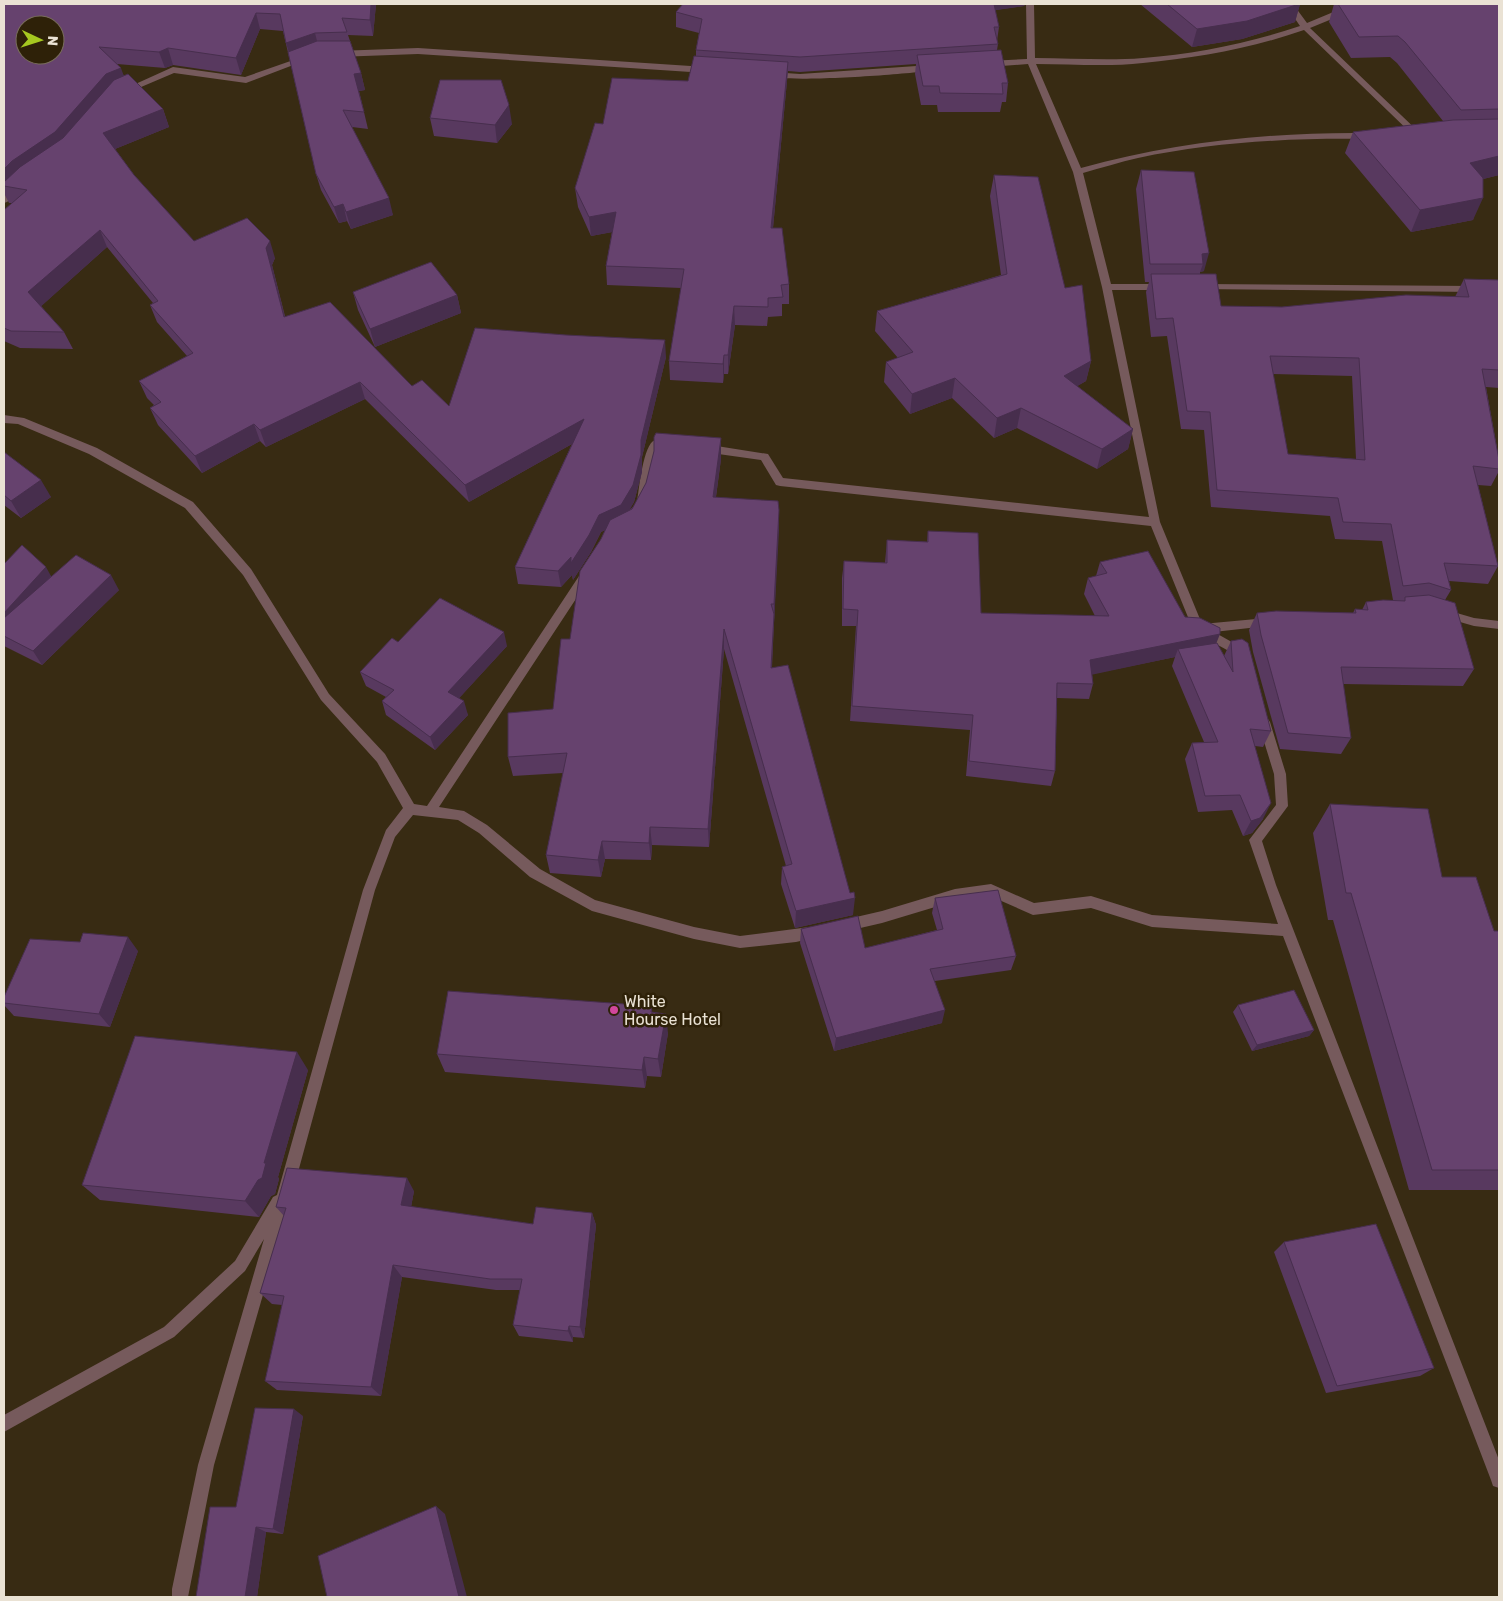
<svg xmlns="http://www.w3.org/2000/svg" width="1503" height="1601" viewBox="0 0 1503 1601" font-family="Rubik,sans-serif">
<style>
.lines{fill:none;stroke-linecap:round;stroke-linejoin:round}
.street{fill:#765a5c;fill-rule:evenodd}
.wall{fill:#58395f;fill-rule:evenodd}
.shaded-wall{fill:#472e4d}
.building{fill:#66426e;stroke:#472e4d;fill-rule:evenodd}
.hotel-dot{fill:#d1479c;stroke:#2e2108;stroke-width:2}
.labels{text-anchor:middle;stroke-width:5;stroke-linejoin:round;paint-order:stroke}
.poi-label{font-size:16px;fill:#eae2d4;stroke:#2e2108;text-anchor:start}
</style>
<rect width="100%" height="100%" fill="#382b13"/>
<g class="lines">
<path class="street" d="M1026 4H1034L1035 58C1071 58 1107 61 1143 58 1195 54 1250 43 1300 26L1285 4H1293L1307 23 1343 8H1349V12L1310 28 1424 137 1423 139H1417L1304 30C1253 48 1197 58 1143 63 1108 67 1071 64 1036 64L1081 168C1175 142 1270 132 1367 133L1371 136 1367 139C1290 138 1213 142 1138 158 1120 162 1101 168 1083 173L1111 284H1164L1169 287 1164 290H1112L1160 522 1202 624 1267 618 1273 622 1267 626 1214 632 1246 650 1248 653 1246 656H1238L1194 632 1151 526 780 486 776 485 761 460 704 452 699 448 704 444 768 454 783 478 1149 517 1102 287 1073 172 1028 64 988 67 984 64 988 61 1027 59Z
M418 48 706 67 710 70 706 73 418 54 337 57 333 54 337 51Z
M302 57 309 59 246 83 174 73 127 93 120 91 173 67 245 77Z
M931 65 935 68 934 70C913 74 778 84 767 75L771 72 800 74Z
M19 183 22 184V188L7 202 4 203V195Z
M1202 284 1474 286 1479 289 1474 292 1199 289V285Z
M4 415 24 418 97 448 193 502 251 569 329 694 385 754 414 804 427 806 583 570H591L593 573 591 576 439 807 464 811 487 825 540 869 595 900 694 927 740 936 817 926 822 928 824 932 822 936 796 942 740 948 694 939 592 911 530 877 479 833 458 820 413 815 395 837 375 890 294 1187 214 1465 188 1597H172V1589L198 1465 264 1239 245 1271 174 1337 4 1432V1415L164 1327 235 1261 273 1197 277 1195 363 890 386 830 403 808 377 762 321 700 243 575 185 508 89 454 18 424 4 423Z
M655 440 670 441 675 445 670 449 659 448 647 502 642 506 637 502C639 490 643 444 655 440Z
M1443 609 1474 618 1499 621V629L1474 626 1439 616 1437 613 1439 610Z
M1264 717 1268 719 1270 722 1286 774 1288 806 1262 841 1276 885 1499 1460V1488L1493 1486 1491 1480 1283 936 1152 927 1091 908 1033 915 990 896 955 901 882 923 843 932 838 930 836 926 838 922 843 920 882 911 955 889 991 884 1034 903 1091 896 1152 915 1278 924 1249 840 1276 805 1274 774 1258 722 1260 719Z"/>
</g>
<path class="wall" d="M4 4H376L373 36 348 35 361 73 365 90 359 91 368 129 352 127 393 215 351 229 347 221 339 223 321 190 316 174 283 31 260 29 241 75 173 65 165 68 117 64 124 76 163 109 169 127 115 149 134 175 194 241 275 258 272 265 285 316 449 406 666 357 642 457V472L634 502 629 510 721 438V459L716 497 779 510 772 667 853 915 795 928 781 884 782 867 786 866 724 649 709 847 652 845 651 860 605 859 601 877 550 873 546 855 563 773 513 776 508 757 553 709 570 639 601 539 605 530 601 532 591 552 573 580 572 575 561 587 518 584 515 567 572 444 469 502 365 399 266 447 260 441 202 473 158 425 150 408 154 405 147 398 139 381 187 356 157 322 150 305 153 303 107 247 41 306 64 332 73 349 20 348 4 341V210L12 203H9L4 193Z
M683 4H1025L1024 6 995 10 999 27 997 41 998 44 997 50 1008 83 1006 102H1002L1000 112H938L937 105H921L915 74 916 64 800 72 788 71 787 81 773 228 789 284V304H782V316L768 317 767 326 735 325 728 374H724L723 383 670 380 669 361 681 288 607 285 606 266 612 232 591 236 578 207 575 188 603 124 688 81 696 56V50L699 33 676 27V12Z
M1140 4H1300L1295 22 1242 39 1192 47Z
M1334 4H1499V175L1483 179 1473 220 1411 232 1345 153 1353 132 1443 121 1397 63 1390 57 1351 58 1329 22Z
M430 118 512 124 497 143 434 136Z
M1141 170 1194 172 1204 271 1200 272V274L1221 306 1282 307 1455 297 1464 279 1498 280 1499 278V388L1486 387 1499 460V471L1491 486 1478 485 1498 566 1488 584 1449 581 1451 590 1445 600 1474 669 1463 686 1343 684 1351 738 1341 754 1280 749 1253 652 1249 630 1257 613H1353L1355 609 1362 610 1366 602 1393 600 1382 541 1335 539 1330 516 1211 507 1204 430 1181 429 1167 336 1151 337 1146 292 1149 282H1145L1136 189ZM1273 374 1352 376 1356 459 1288 454Z
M994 175 1065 288 1091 361 1086 381 1077 386 1133 429 1128 449 1097 469 1017 428 994 438 952 398 910 414 884 382 886 362 898 358 875 331 877 311 1001 275 990 196Z
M353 292 457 295 461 313 375 347 358 310Z
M4 452 51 497 21 518 4 505Z
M928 531 981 613 1095 616 1084 594 1088 578 1096 576 1100 562 1185 617 1216 643 1224 656 1231 641 1271 731 1263 747 1255 746 1263 819 1252 833 1243 836 1232 810 1198 812 1185 759 1192 743 1204 742 1172 666 1175 657 1092 674 1093 684 1089 699 1057 698 1055 771 1051 786 966 776 970 730 850 721 856 626H842V578L844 561 885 563 887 540 927 542Z
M4 564 51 576 119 590 42 665 4 646Z
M398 642 507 646 459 698 468 715 435 750 386 715 382 701 386 697 366 686 360 672Z
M1330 804 1442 877 1494 931H1499V1190H1409L1333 920H1328L1313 833Z
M935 898 1016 956 1011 970 935 981 942 1023 834 1051 800 943 801 929 865 948 937 930 932 913Z
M138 951 110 1027 14 1016 4 1005V997Z
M1238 1005 1314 1030 1309 1036 1252 1051 1233 1012Z
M652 1006V1012L668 1033 661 1077 647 1076 645 1088 445 1072 437 1054Z
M308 1070 278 1177 279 1179 275 1194 271 1196 259 1217 100 1200 82 1185Z
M414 1191 411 1207 533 1224 592 1213 596 1225 584 1338 573 1337V1342L519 1336 513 1325 520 1290H496L402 1277 381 1396 277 1390 265 1381 282 1305 272 1304 260 1293 284 1216 276 1207Z
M1284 1242 1434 1368 1420 1376 1326 1393 1274 1252Z
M303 1416 283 1534 266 1532 257 1597H196L236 1507Z"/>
<path class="shaded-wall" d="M371 4H376L373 36 370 20Z
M990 4H1025L1024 6 990 11Z
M1300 4 1295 22 1242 39 1192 47 1197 29Z
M256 13 260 29 241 75 236 58Z
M315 33 319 49 291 59 286 43Z
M168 48 173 65 165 68 159 52Z
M788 62 787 81 771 248V228Z
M121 68 127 85 62 149 4 186V169L106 74Z
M361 73 365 90 358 91 354 74Z
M509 105 512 124 497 143 495 125Z
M163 109 169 127 110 151 103 133Z
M1499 156V175L1460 185 1470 163Z
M389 198 393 215 351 229 346 212Z
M1483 198 1473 220 1411 232 1420 210Z
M343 204 347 221 339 223 334 207Z
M616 212 618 231 591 236 589 217Z
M100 230 107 247 37 310 28 292Z
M270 241 275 258 272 265 289 334 284 317 266 248Z
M1209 253 1204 271 1200 272 1203 264 1202 254Z
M457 295 461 313 375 347 370 329Z
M734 306 735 325 728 374V355Z
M665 340 666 357 642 457V472L634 502 623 522 601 532 591 552 573 580 572 575 561 587 558 571 599 515 641 440Z
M724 355V374L723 383V364Z
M1091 361 1086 381 1059 397 1064 376Z
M955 378 952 398 910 414 912 394Z
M360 382 365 399 266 447 260 430Z
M1021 408 1017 428 994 438 997 418Z
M584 419 586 436 469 502 465 485Z
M254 424 260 441 202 473 195 456Z
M1133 429 1128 449 1097 469 1102 449Z
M721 438V459L713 518V497Z
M41 480 51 497 21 518 11 501Z
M779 510V531L774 624V604Z
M46 567 51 576 4 627V613Z
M111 575 119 590 42 665 33 651Z
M774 614 773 634 771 687V668Z
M724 629V649L709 847 708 829Z
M504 632 507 646 452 706 448 692Z
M1220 634 1214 649H1178L1175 657 1086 676 1090 660Z
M464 701 468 715 435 750 430 737Z
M1271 803 1263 819 1252 833 1243 836 1251 821Z
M650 827 652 845 651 860 649 843Z
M602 841 605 859 601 877 598 860Z
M855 898 853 915 795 928 796 911Z
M128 937 138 951 110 1027 99 1014Z
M945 1010 942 1023 834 1051 836 1038Z
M666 1014 668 1033 661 1077 658 1059Z
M1314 1030 1309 1036 1252 1051 1257 1045Z
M297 1052 308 1070 278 1177 279 1179 275 1194 271 1196 259 1217 245 1201 258 1180 264 1163Z
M644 1057 647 1076 645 1088 642 1070Z
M407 1178 414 1191 409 1218 401 1205Z
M592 1213 596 1225 584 1338 580 1327Z
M393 1265 402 1277 381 1396 371 1387Z
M569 1326 573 1337V1342L568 1331Z
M294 1409 303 1416 283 1534 273 1529Z
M436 1506 445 1514 467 1597H459Z
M256 1527 266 1532 257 1597H245Z"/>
<path class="building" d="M4 4H371L370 20 342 18 347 32 315 33 286 43 280 14 256 13 236 58 168 48 159 52 99 47 121 68 106 74 55 132 12 161 4 169ZM25 25H55V55H25Z
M683 4H994L999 27H994L998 44 800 57 696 50 702 19 676 12Z
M1167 4H1299L1247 21 1197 29Z
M1338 4H1499V109L1461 110 1405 42 1398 36 1359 37Z
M317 41H350L361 73 354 74 364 112 343 110 389 198 346 212 343 204 334 207 316 174 288 52Z
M1001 50 1008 83H1002L1003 94 940 93 939 86H923L917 55Z
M694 56 788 62 771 228H782L789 284 781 285 783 297 768 298V307L734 306 728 355H724L723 364 669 361 684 269 606 266 616 212 589 217 575 188 595 123 603 124 612 78 688 81Z
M128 74 163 109 103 133 134 175 194 241 247 218 270 241 266 248 284 317 330 302 412 386 422 380 449 406 475 328 566 335 665 340 641 440V455L633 485 621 505 599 515 589 535 571 563V557L558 571 515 567 584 419 465 485 360 382 260 430 254 424 195 456 150 408 161 402 139 381 193 353 150 305 158 301 100 230 28 292 64 332 11 331 4 328V210L27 190 4 186V182L20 167 63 138 114 80Z
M440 80H501L509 105 495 125 430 118Z
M1499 119V156L1470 163 1483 178V198L1420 210 1353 132 1453 120Z
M1141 170 1194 172 1209 253 1202 254 1203 264H1150Z
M994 175 1038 177 1065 288 1082 285 1091 361 1064 376 1133 429 1102 449 1021 408 997 418 955 378 912 394 886 362 913 352 877 311 1007 274Z
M431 262 457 295 370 329 353 292Z
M1151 274H1216L1221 306 1282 307 1406 295 1469 297 1464 279 1499 280V370L1482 369 1499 460V469L1473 466 1498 566 1444 563 1451 590 1429 583 1403 586 1391 524 1343 522 1338 498 1217 490 1210 412 1187 411 1173 318 1156 319ZM1270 356 1359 358 1365 460 1288 454Z
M656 433 721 438 713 497 778 501 779 510 774 604H771L774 614 771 668 788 665 850 893 854 892 855 898 796 911 782 867 792 864 724 629 708 829 650 827 649 843 602 841 598 860 546 855 567 753 508 757V713L553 709 561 639H570L580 571 601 539 610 520 632 509 646 483 654 451V437Z
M4 452 41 480 11 501 4 495Z
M928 531 978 533 981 613 1109 616 1088 578 1107 573 1100 562 1148 551 1185 617 1200 618 1220 628V634L1090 660 1093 684 1057 683 1055 771 969 761 973 715 852 706 858 610 843 609 844 561 887 563V540L928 542Z
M22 545 46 567 4 613V564Z
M76 555 111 575 33 651 4 636V618Z
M1429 595 1455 603 1474 669 1341 667 1351 738 1288 733 1261 635 1257 613 1276 611 1356 613 1355 609 1368 610 1366 602 1383 600 1405 601V597Z
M440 598 504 632 448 692 464 701 430 737 382 701 394 690 360 672 392 638 398 642Z
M1242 639 1248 643 1271 731 1250 729 1271 803 1260 818 1251 821 1240 795 1205 796 1192 743 1218 742 1178 649 1217 643 1233 672 1231 641Z
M1330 804 1428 809 1442 877H1476L1494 931H1499V1170H1432L1351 893H1346Z
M998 890 1016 956 930 969 945 1010 836 1038 801 929 858 916 865 948 943 929 935 898Z
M83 933 128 937 99 1014 4 1003V997L30 939 80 942Z
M1294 990 1314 1030 1257 1045 1238 1005Z
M448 991 652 1006 651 1012 666 1014 658 1059 644 1057 642 1070 437 1054Z
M135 1036 297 1052 264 1163H266L262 1178 258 1180 245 1201 82 1185Z
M287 1168 407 1178 401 1205 533 1224 536 1207 592 1213 580 1327 569 1326 568 1331 513 1325 522 1279H490L393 1265 371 1387 265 1381 284 1296 260 1293 286 1208 276 1207Z
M1376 1224 1434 1368 1337 1386 1284 1242Z
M255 1408 294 1409 273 1529 256 1527 245 1597H196L210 1507H236Z
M436 1506 459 1597H327L318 1556Z"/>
<circle class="hotel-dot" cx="614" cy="1010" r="5"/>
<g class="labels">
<g class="poi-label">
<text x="624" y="1007">White<tspan x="624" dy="18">Hourse Hotel</tspan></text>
</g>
</g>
<rect width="1503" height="1601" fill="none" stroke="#eae2d4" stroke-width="10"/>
<g transform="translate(40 40) rotate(94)"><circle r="24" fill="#2e2108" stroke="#796e5a"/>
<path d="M0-4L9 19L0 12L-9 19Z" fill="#a6c820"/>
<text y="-8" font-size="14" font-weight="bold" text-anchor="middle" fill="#eae2d4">N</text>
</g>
</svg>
